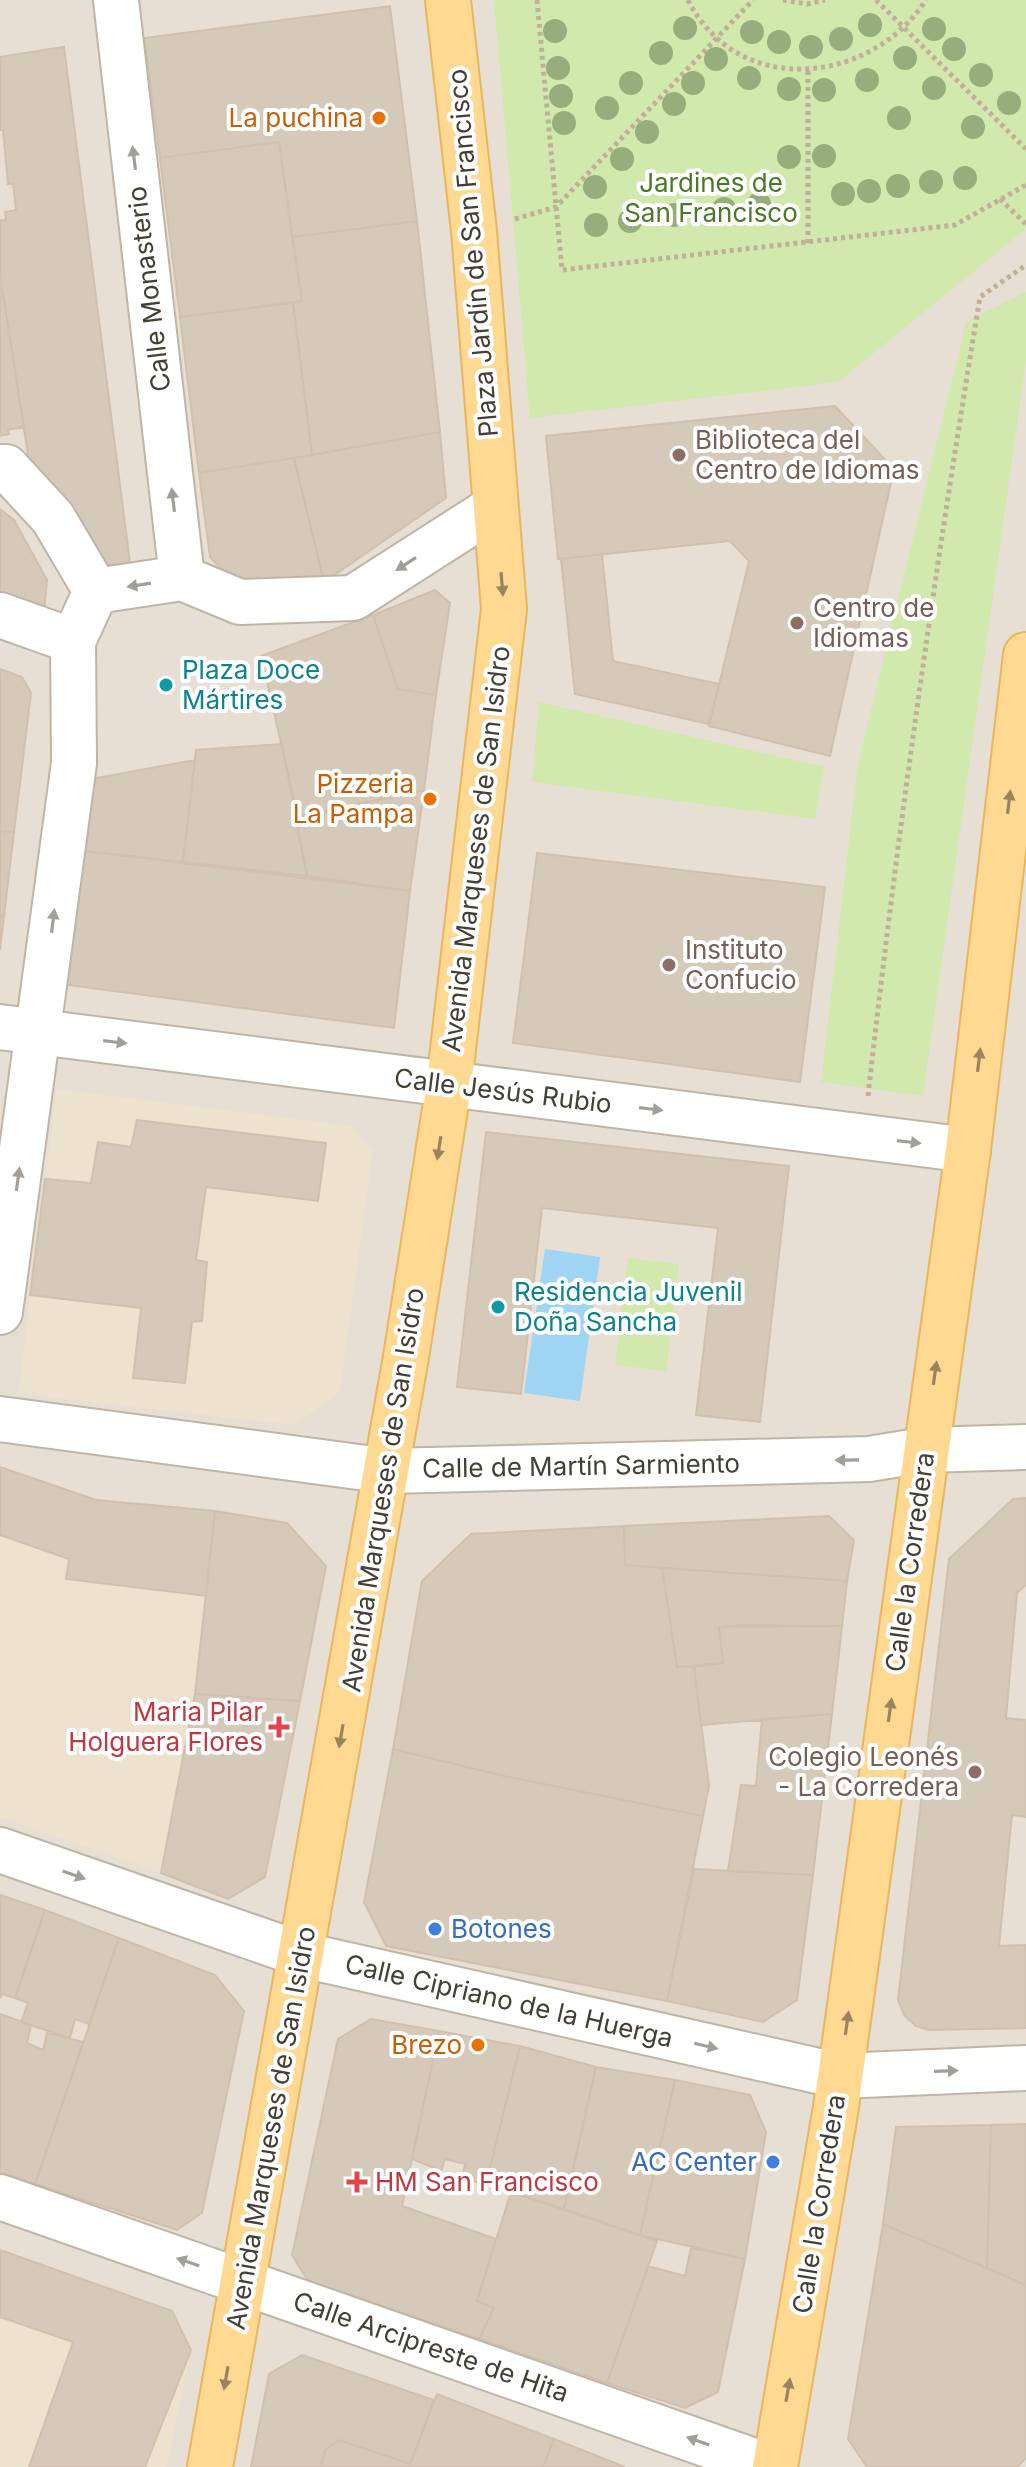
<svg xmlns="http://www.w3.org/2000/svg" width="1026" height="2467" viewBox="0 0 1026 2467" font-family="Inter,sans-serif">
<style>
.residential{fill:#e7dfd3}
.education{fill:#ede2ce}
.green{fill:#d1e9ac}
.water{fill:#9fd5f2}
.building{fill:#d5c9ba;stroke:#d0c0ad;stroke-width:2}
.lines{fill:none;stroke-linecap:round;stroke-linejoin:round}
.minor-casing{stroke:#bfb5a7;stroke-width:48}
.major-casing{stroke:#e7b65f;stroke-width:48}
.path{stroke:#c1b098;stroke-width:5;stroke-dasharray:4 4;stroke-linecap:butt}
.minor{stroke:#fff;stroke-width:44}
.major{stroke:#ffd992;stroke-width:44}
.tree{fill:#96ae7c}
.oneway{fill:#a29e9a}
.oneway2{fill:#99845e}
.food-dot{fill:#e8710a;stroke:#fff;stroke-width:3}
.education-dot{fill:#8d6e63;stroke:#fff;stroke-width:3}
.culture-dot{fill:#0f9aa8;stroke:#fff;stroke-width:3}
.health-dot{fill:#e0444e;stroke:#fff;stroke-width:3}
.shop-dot{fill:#3f7fe0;stroke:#fff;stroke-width:3}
.labels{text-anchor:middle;stroke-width:8;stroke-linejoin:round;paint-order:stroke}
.food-label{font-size:26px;fill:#c56008;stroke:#fff;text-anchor:end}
.park-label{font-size:26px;fill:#4a7926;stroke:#fff}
.street-label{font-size:26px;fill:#453e34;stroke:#fff}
.education-label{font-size:26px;fill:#785e54;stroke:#fff;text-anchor:start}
.culture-label{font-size:26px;fill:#0d838f;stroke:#fff;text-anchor:start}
.health-label{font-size:26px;fill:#be3a42;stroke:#fff;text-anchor:end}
.shop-label{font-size:26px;fill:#366cbe;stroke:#fff;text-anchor:start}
</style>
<rect width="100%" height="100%" fill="#f3eee5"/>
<path class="residential" d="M0 0H1026V2467H0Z"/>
<path class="education" d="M57 1089 351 1126 373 1150 340 1392 295 1425 18 1394Z
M0 1467 96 1500 215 1511 195 1694 161 1873 0 1817Z
M0 2250 172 2311 191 2350 167 2467H0Z"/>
<path class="green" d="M494 0H1026V229L838 382 530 418Z
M1026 292V360L923 1096 821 1082 858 763 966 322Z
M539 702 824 767 815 819 532 782Z
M628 1258 679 1264 666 1371 615 1365Z"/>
<path class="water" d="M545 1249 600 1257 580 1401 524 1393Z"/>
<path class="building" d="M390 6 417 221 292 237 279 142 160 158 144 38Z
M64 47 130 563 88 567 29 461 0 275V220H6L5 212 16 210 13 184H8L3 130H0V57Z
M279 142 302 301 180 317 160 158Z
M417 221 440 432 312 455 293 303 302 301 292 237Z
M0 275 24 427 8 430 9 434 0 436Z
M293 303 312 455 199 473 180 317Z
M835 406 894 469 830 756 709 726 749 561 730 541 558 559 546 436Z
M440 432 446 498 324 582 294 458Z
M294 458 324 582 238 587 210 557 199 473Z
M0 509 14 520 47 580 44 612 0 605Z
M602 554 613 661 719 684 709 724 575 694 561 559Z
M435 590 450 603 436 695 398 689 373 615Z
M373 615 398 689 436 695 424 790 298 817 261 656Z
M0 669 22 677 31 693 14 832 0 831Z
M282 744 307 876 183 862 196 750Z
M195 760 183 862 76 850 82 793 97 778Z
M424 790 410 891 307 876 295 817Z
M0 831 14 832 4 916 0 915Z
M76 850 410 891 394 1028 60 984Z
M537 853 825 887 800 1082 513 1043Z
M0 915 4 916 0 950Z
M137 1120 326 1143 318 1201 206 1187 196 1260 207 1262 202 1321 192 1322 185 1383 133 1378 141 1308 30 1295 45 1179 91 1183 98 1142 131 1147Z
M486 1132 789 1166 760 1422 696 1415 718 1228 542 1208 521 1394 457 1387Z
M0 1467 96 1500 215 1511 206 1596 66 1579 69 1559 0 1535Z
M1026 1498V1585L1017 1593 1006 1718 1026 1720V1817L1012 1815 999 1946 1026 1945V2028L929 2030 916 2026 904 2015 898 2000 949 1559 1013 1499Z
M215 1511 287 1523 326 1566 300 1701 195 1694Z
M829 1516 854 1540 847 1581 625 1565 624 1526Z
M624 1526 625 1565 662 1568 677 1667H694L709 1786 703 1816 504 1776 393 1749 422 1581 471 1534Z
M662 1568 847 1581 842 1626 719 1627 723 1663 677 1667Z
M745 1625 842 1626 832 1714 701 1725 694 1667 723 1663 719 1627Z
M195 1694 300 1701 265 1877 228 1899 161 1873Z
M832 1714 813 1875 728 1871 741 1785 756 1786 762 1719Z
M393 1749 504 1776 703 1816 667 2001 386 1946 364 1902Z
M694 1869 813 1875 797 2000 763 2022 667 2001Z
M0 1895 45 1910 15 1998 2 1994 0 1998Z
M45 1910 119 1938 89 2024 75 2019 70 2038 21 2022 28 2003 15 1998Z
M119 1938 215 1975 244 2011 202 2213 177 2230 35 2184Z
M0 2014 31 2025 27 2043 43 2050 47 2033 83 2042 35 2184 0 2172Z
M371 2019 439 2031 402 2206 496 2239 477 2301 494 2308 479 2339 308 2281 292 2255 338 2039Z
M439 2031 520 2046 486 2184 462 2179 465 2164 445 2159 441 2171 412 2159Z
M520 2046 596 2067 564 2209 486 2184Z
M596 2067 675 2080 640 2235 564 2209Z
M675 2080 750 2095 766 2132 745 2259 640 2235Z
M1026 2124V2285L987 2268 991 2125Z
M991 2125 987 2268 883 2224 896 2127Z
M511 2192 657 2241 607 2383 479 2339 494 2308 477 2301Z
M883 2224 1026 2285V2458L1017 2467H867L848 2439Z
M691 2248 745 2259 718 2392 685 2408 607 2383 648 2266 685 2276Z
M0 2250 172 2311 191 2350 145 2467H29L73 2342 0 2317Z
M302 2355 434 2400 410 2464 339 2440 325 2450 321 2467H251L269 2374Z
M437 2394 554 2439 543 2467H409Z
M554 2439 625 2467H543Z
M339 2440 410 2464 409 2467H321L325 2450Z"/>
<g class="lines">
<g class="minor-casing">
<path id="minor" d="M116 0 182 578
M0 467H6L53 518 96 591
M0 615 73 641
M0 1027 968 1150
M0 1312 74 763 73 641 96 591 182 578 240 602 353 598 495 507
M0 1419 388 1471 869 1459 924 1450 1026 1447
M0 1850 303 1955 840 2076 1026 2068
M0 2197 771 2467"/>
</g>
<g class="major-casing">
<path id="major" d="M210 2467 406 1357 449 1084 504 609 474 231 448 0
M775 2467 836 2107 968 1150 1026 655"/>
</g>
<path class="path" d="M537 0 562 270 955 225 1026 185
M688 0C738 99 871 85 926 0
M783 0 807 4 825 0
M876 0 1026 149
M1000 199 1026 224
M515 219 556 207 753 0
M808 243V70
M868 1096C898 828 936 563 980 297L1026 265"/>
<use href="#minor" class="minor"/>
<use href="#major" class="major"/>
</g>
<g class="tree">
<circle cx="870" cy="25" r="12"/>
<circle cx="685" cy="28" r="12"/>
<circle cx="934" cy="29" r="12"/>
<circle cx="555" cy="31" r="12"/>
<circle cx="752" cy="32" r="12"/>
<circle cx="841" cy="39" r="12"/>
<circle cx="779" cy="42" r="12"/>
<circle cx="811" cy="47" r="12"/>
<circle cx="954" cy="49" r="12"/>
<circle cx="661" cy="53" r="12"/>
<circle cx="905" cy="58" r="12"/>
<circle cx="716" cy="59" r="12"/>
<circle cx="558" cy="68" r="12"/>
<circle cx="981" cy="75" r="12"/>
<circle cx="749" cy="78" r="12"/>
<circle cx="867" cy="80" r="12"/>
<circle cx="631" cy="83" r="12"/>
<circle cx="693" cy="83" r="12"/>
<circle cx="934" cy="88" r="12"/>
<circle cx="789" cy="89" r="12"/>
<circle cx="824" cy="90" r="12"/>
<circle cx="561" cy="96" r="12"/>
<circle cx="1009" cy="103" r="12"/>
<circle cx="674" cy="104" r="12"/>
<circle cx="607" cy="108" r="12"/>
<circle cx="899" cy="118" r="12"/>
<circle cx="564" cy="123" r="12"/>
<circle cx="973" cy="127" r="12"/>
<circle cx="647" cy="132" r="12"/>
<circle cx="824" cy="156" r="12"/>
<circle cx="789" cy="157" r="12"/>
<circle cx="622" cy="159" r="12"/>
<circle cx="965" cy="178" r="12"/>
<circle cx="931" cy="182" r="12"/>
<circle cx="898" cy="186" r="12"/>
<circle cx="595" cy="187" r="12"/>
<circle cx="869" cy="191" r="12"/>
<circle cx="843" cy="194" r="12"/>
<circle cx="759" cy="204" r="12"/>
<circle cx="724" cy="209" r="12"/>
<circle cx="674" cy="215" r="12"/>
<circle cx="630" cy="221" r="12"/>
<circle cx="596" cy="225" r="12"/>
</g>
<defs><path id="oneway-solid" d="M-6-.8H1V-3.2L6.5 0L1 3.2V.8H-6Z" transform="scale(2)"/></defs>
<g class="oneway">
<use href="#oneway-solid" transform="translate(134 158) rotate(-97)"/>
<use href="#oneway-solid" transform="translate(173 500) rotate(-97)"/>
<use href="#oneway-solid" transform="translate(406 564) rotate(147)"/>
<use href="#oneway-solid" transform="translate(139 585) rotate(171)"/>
<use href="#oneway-solid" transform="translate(53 921) rotate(-83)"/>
<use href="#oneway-solid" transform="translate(115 1042) rotate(7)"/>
<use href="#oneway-solid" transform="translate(651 1109) rotate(7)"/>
<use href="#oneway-solid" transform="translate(909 1142) rotate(7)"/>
<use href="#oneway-solid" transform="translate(18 1179) rotate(-82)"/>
<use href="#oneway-solid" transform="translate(847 1460) rotate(179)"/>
<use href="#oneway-solid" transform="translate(74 1875) rotate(19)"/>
<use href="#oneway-solid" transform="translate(706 2046) rotate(13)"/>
<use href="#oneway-solid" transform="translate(946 2071) rotate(-2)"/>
<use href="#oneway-solid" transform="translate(188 2262) rotate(-161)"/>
<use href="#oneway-solid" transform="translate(698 2441) rotate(-161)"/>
</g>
<g class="oneway2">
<use href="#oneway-solid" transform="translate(502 584) rotate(85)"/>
<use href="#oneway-solid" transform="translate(1009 802) rotate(-83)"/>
<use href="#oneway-solid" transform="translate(979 1060) rotate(-83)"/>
<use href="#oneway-solid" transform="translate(439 1148) rotate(99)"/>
<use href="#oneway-solid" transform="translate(935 1373) rotate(-82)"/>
<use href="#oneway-solid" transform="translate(890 1710) rotate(-82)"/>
<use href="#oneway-solid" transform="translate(341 1736) rotate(100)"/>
<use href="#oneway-solid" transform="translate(847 2023) rotate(-82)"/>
<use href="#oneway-solid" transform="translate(226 2378) rotate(100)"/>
<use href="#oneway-solid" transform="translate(788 2390) rotate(-80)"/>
</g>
<g class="food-dot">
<circle cx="379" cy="118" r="8"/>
<circle cx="430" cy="799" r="8"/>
<circle cx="478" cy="2045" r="8"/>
</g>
<g class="education-dot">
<circle cx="679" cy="455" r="8"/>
<circle cx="797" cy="623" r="8"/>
<circle cx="669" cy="965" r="8"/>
<circle cx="975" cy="1772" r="8"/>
</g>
<g class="culture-dot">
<circle cx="166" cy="685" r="8"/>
<circle cx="498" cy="1307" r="8"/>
</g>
<g class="health-dot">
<path d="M275 1715h8v8h8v8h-8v8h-8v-8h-8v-8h8z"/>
<path d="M353 2170h8v8h8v8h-8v8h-8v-8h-8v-8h8z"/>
</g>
<g class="shop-dot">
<circle cx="435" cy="1929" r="8"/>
<circle cx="773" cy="2162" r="8"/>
</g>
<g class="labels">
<g class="food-label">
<text x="363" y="127">La puchina</text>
<text x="414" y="793">Pizzeria<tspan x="414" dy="30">La Pampa</tspan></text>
<text x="462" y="2054">Brezo</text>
</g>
<g class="park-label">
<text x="711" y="192">Jardines de<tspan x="711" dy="30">San Francisco</tspan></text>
</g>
<g class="street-label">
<text transform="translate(473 253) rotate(-95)" y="9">Plaza Jardín de San Francisco</text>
<text transform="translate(149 289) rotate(-97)" y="9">Calle Monasterio</text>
<text transform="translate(476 849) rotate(-83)" y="9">Avenida Marqueses de San Isidro</text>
<text transform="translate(503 1091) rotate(7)" y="9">Calle Jesús Rubio</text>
<text transform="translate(581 1466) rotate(-1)" y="9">Calle de Martín Sarmiento</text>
<text transform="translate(383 1490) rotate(-81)" y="9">Avenida Marqueses de San Isidro</text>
<text transform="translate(910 1562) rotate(-82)" y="9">Calle la Corredera</text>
<text transform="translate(509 2001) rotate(13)" y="9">Calle Cipriano de la Huerga</text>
<text transform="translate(271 2128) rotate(-80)" y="9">Avenida Marqueses de San Isidro</text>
<text transform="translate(819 2204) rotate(-81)" y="9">Calle la Corredera</text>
<text transform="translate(431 2347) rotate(19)" y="9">Calle Arcipreste de Hita</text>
</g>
<g class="education-label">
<text x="695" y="449">Biblioteca del<tspan x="695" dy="30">Centro de Idiomas</tspan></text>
<text x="813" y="617">Centro de<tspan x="813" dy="30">Idiomas</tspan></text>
<text x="685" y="959">Instituto<tspan x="685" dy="30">Confucio</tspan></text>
<text x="959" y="1766" text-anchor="end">Colegio Leonés<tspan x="959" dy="30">- La Corredera</tspan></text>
</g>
<g class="culture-label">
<text x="182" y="679">Plaza Doce<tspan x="182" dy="30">Mártires</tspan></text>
<text x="514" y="1301">Residencia Juvenil<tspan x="514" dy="30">Doña Sancha</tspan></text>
</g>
<g class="health-label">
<text x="263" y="1721">Maria Pilar<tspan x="263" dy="30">Holguera Flores</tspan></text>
<text x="375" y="2191" text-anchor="start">HM San Francisco</text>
</g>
<g class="shop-label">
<text x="451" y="1938">Botones</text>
<text x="757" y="2171" text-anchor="end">AC Center</text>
</g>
</g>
</svg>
